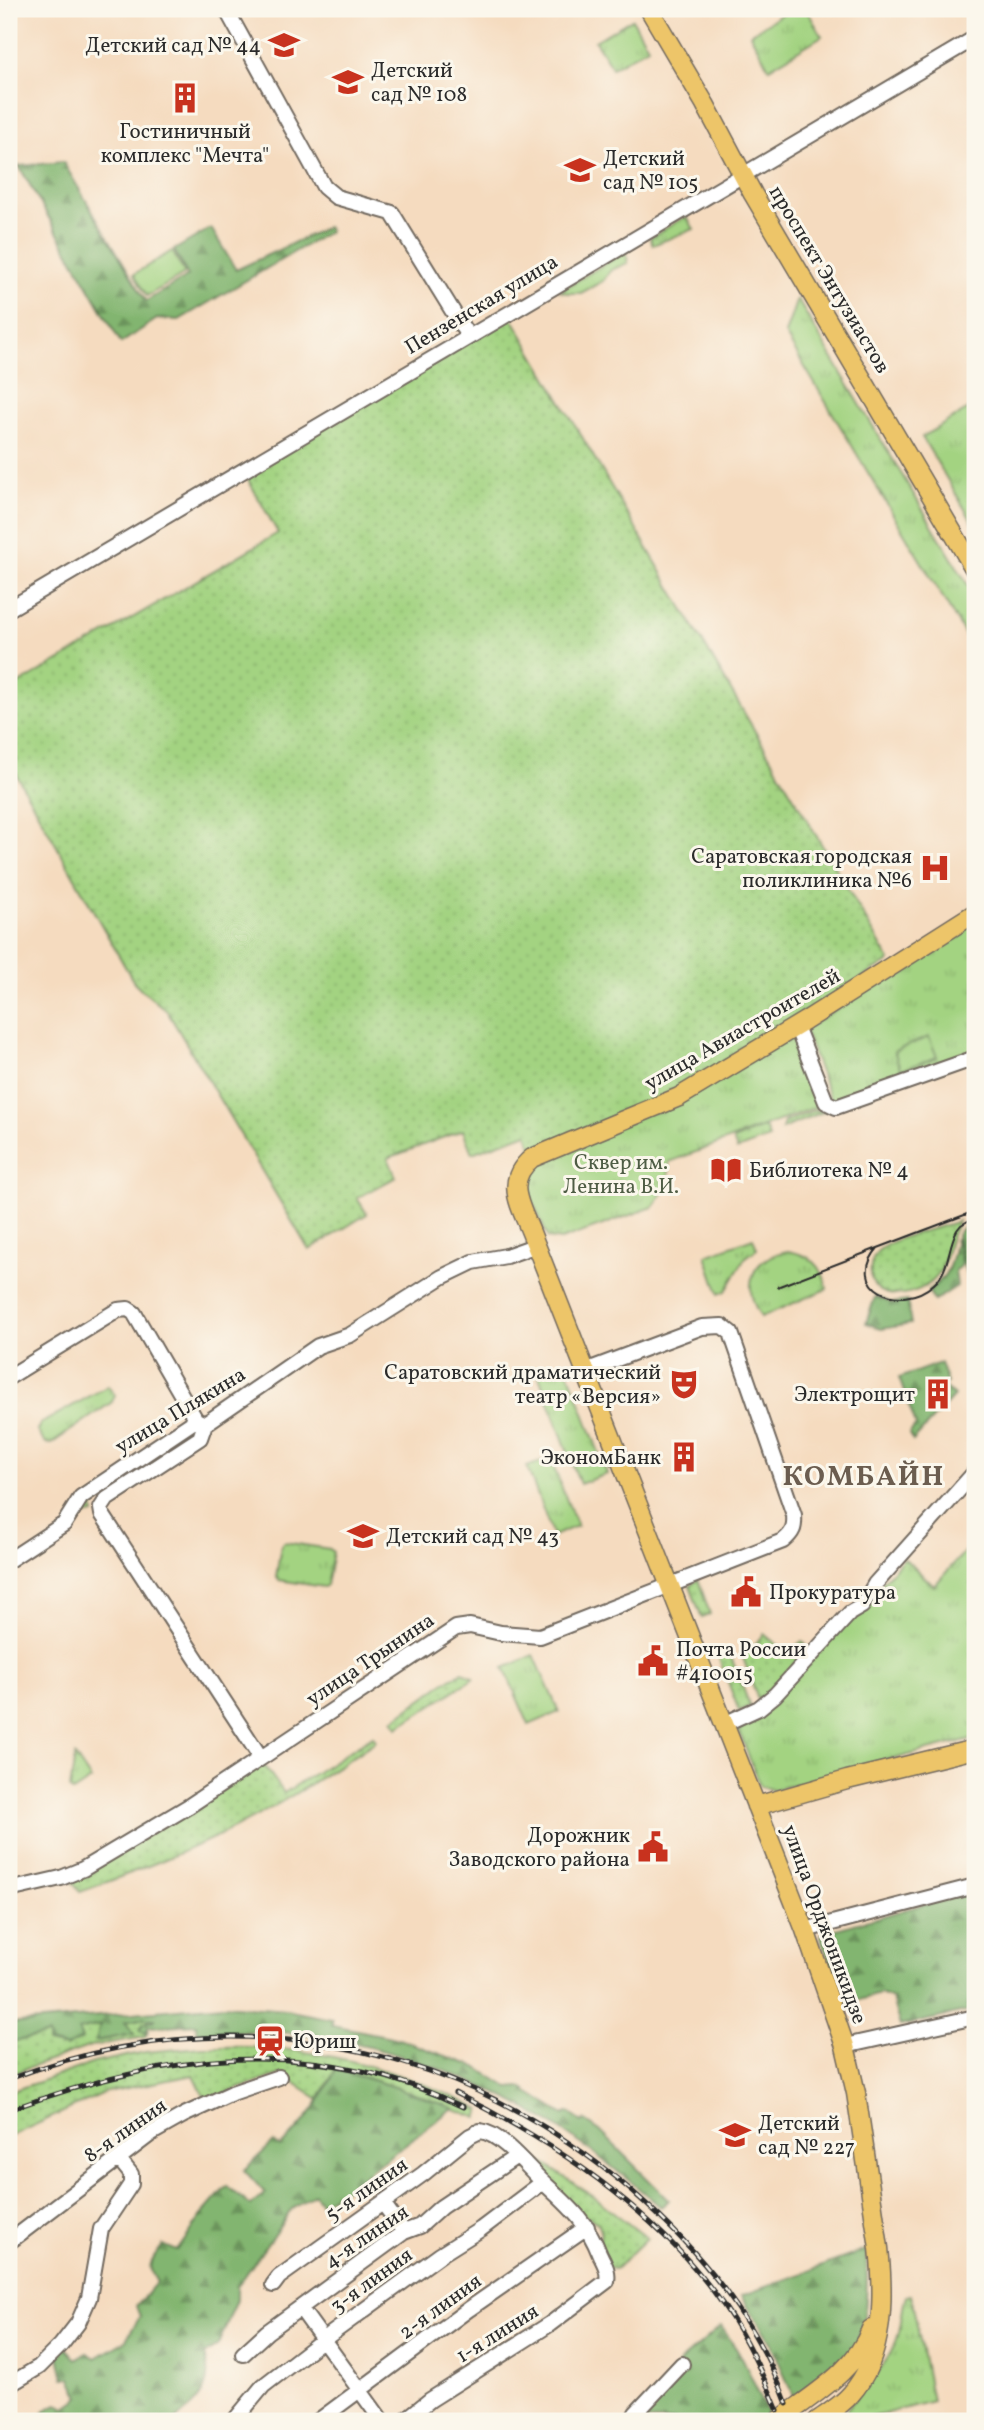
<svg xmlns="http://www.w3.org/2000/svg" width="984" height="2430" viewBox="0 0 984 2430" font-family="Vollkorn,serif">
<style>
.grass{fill:url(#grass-dots);stroke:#677f56;stroke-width:2}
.forest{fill:url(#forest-firs);stroke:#56704d;stroke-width:2}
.park{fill:url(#park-tufts);stroke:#677f56;stroke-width:2}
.pitch{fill:#a3d381;stroke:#677f56;stroke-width:2}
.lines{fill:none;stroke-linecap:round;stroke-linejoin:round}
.minor-casing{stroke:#72695f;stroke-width:18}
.major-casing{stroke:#72695f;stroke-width:21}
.minor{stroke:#fff;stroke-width:14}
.major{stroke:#edc569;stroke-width:18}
.tram{stroke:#2b2b2b;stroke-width:2}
.rail-casing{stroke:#2b2b2b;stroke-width:5}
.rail{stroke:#fbf7ec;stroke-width:2.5;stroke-dasharray:8;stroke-linecap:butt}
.labels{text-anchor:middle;stroke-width:6;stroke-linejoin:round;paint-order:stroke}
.poi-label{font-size:21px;fill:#2b2b2b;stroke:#fbf7ec;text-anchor:start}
.street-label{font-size:21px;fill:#2b2b2b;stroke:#fbf7ec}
.park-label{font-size:21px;fill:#4f5d45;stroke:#fbf7ec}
.district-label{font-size:28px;font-weight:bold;letter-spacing:2px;fill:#6b5d4f;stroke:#fbf7ec}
</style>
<defs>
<pattern id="grass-dots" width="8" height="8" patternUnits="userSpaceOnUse" patternTransform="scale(1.75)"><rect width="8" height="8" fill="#a3d381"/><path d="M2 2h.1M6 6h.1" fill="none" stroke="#8cb570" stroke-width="1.8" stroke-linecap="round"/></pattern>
<pattern id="forest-firs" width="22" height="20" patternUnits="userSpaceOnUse" patternTransform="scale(1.75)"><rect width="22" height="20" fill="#82b56f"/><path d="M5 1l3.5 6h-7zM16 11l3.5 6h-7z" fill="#6b935b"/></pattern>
<pattern id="park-tufts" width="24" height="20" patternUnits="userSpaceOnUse" patternTransform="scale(1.75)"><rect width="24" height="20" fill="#a3d381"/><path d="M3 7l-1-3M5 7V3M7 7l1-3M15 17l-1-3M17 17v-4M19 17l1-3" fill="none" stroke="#8cb570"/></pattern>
</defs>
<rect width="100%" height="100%" fill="#fbf7ec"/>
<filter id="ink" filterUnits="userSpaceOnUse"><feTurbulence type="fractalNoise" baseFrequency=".0143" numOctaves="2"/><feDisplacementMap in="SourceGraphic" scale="14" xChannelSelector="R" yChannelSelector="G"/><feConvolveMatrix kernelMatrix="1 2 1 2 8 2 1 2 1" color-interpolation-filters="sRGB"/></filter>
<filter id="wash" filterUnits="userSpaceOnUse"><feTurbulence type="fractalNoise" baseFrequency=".00686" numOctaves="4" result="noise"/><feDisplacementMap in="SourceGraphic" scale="28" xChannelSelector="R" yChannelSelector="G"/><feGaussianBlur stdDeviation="1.57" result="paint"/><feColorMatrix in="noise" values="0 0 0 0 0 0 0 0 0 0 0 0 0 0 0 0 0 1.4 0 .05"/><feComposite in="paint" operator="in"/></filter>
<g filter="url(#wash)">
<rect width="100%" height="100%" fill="#f5dbbf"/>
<path class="grass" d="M511 316 890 961 675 1092 532 1149 527 1133 472 1153 463 1130 388 1158 396 1177 357 1198 367 1214 309 1250 167 1011 135 984 9 762V679L14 687 278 533 245 474Z
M816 1110 825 1111 782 1129 784 1122Z
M765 1127 769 1138 737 1150 733 1140Z
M958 1221C956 1226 952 1233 950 1240 946 1252 946 1264 938 1275 922 1297 866 1308 871 1266 872 1260 874 1255 878 1251 896 1235 935 1230 958 1221Z
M192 1429H196L199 1433 96 1504 93 1509 94 1514 80 1517 87 1503 94 1497Z
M698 1579 710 1614 702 1618 690 1586Z
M764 1634 781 1648 795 1647 802 1641 806 1645 797 1653 800 1658 769 1693 758 1700 741 1652 750 1649Z
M729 1652 750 1706 739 1711 718 1656Z
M463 1672 474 1678 398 1727 393 1720 442 1684Z
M373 1736 376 1741C329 1772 284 1803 234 1828 184 1853 132 1873 80 1892L71 1880 264 1765 284 1793Z
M158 2018 140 2031 147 2033 145 2037 91 2046 9 2075V2059L13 2056V2041L101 2025 97 2041 134 2034 124 2022 141 2019Z
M202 2047C225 2047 248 2046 271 2048 346 2054 414 2076 481 2110L478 2118 398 2088 336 2069 319 2099 281 2074 206 2100 194 2075 106 2092 9 2137V2092L94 2063 145 2052Z
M492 2129 590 2194 647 2238 615 2269 608 2268 599 2245 601 2231 599 2224 577 2210Z"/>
<path class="forest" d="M63 162 146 301 188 276 174 250 211 228 236 270 327 227 330 231 179 320 157 319 121 343 19 166Z
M975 1220V1295L965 1270 957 1235 964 1226Z
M956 1238 961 1261 960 1267 955 1270 957 1286 934 1301 928 1290C950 1277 951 1262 956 1238Z
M875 1297 892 1303 907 1301 911 1324 881 1329 866 1323Z
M940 1363 947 1383 942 1385 954 1396 913 1441 909 1434 916 1425 899 1378Z
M975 1890V2010L900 2026 892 1999 880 1994 845 2004 821 1938 822 1933Z
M223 2005 285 2010 332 2019V2025L396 2038 476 2067 509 2088 520 2087 564 2115 568 2112 582 2122 584 2120 600 2131 669 2200 661 2207C624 2176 584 2143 542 2118 473 2076 389 2047 309 2035 272 2030 234 2032 197 2032L196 2024 148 2027 147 2033 139 2031 143 2024 156 2019H141L125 2022 134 2034 96 2041 100 2025 78 2030 82 2039 66 2047 48 2043V2035L14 2041 13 2057 9 2059V2024Z
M336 2069 398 2088 453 2108 350 2186 321 2203 314 2194 292 2209 237 2287V2299L218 2345 204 2355C215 2387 198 2402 175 2421H31L33 2418 40 2419 45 2410 58 2404 66 2407 80 2397 71 2378H64L58 2352 64 2346 76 2359 87 2353 96 2358 125 2341 140 2317 136 2306 157 2282C145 2264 151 2262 163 2245L177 2251 205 2211 227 2186 251 2206 265 2193 244 2170 274 2142 280 2147C303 2126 323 2098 336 2069Z
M866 2250C868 2282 869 2341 842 2364 827 2376 810 2387 794 2399L771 2342 741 2296Z
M721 2326 743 2359 769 2417 764 2421H636L681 2361Z"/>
<path class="park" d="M790 9H806L822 36 769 68 750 34Z
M632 19 648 47 612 68 595 41Z
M686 216 694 229 653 245 650 238Z
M626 251 628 263 611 270 603 281 581 293H567L560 291Z
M797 299 975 597V639L967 638 785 334Z
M975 405V526L922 437Z
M975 919V1056L836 1102 831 1101 804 1030Z
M796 1035 824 1104 669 1162V1177L665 1190 653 1207 561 1240 548 1238 527 1188 530 1171 538 1164Z
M753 1238 757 1249 745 1258 726 1291 719 1294 706 1255Z
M788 1251C811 1255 823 1265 827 1289L761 1317C741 1285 751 1258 788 1251Z
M565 1363 607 1474 580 1484 538 1373Z
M108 1386 115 1395 112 1402 51 1444 45 1443 37 1431 40 1424Z
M550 1458 577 1526 553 1536 527 1467Z
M975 1540V1738L773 1790 760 1786 739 1731 743 1723 872 1594 904 1558 934 1586Z
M284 1542 330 1549 333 1552 327 1585 324 1587 279 1580 276 1577 281 1545Z
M534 1655 559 1712 529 1725 504 1668Z
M75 1756 91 1780 73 1792 70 1789Z
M911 2295 932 2401 858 2421H850L846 2411C863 2387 887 2367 897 2339 902 2325 901 2310 906 2296Z"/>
<path class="pitch" d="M172 251 185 274 147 296 134 274Z
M929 1037 937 1057 901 1070 894 1051Z
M975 1235V1268L963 1239Z"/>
</g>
<g filter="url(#ink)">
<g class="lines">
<g class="minor-casing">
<path id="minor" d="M226 9 324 187 336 197 392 213 468 336
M9 609 975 38
M796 1026 826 1102 836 1107 975 1058
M9 1377 118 1310 128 1309 134 1313 196 1420
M205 1424 200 1438 107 1499 101 1508 102 1514 261 1758
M9 1560 64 1524 81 1497 196 1420 205 1424 318 1346 350 1335 442 1277 473 1262 506 1256 537 1245
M724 1724 759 1708 775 1695 850 1613 862 1606 875 1584 975 1472
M9 1890 61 1878 83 1869 189 1806 456 1628 470 1626 501 1633 540 1636 783 1541C793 1533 795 1528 794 1515L731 1333 722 1326 702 1327 585 1371
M805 1930 975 1886
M845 2046 975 2017
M383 2203 404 2232
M9 2242 152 2133 184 2115 232 2093 279 2077
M273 2285 279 2277 423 2174 470 2136 480 2131C501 2133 529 2169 543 2182 569 2206 587 2221 600 2255 604 2263 609 2271 607 2281L550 2324 430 2400 404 2421
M301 2309 382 2421
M243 2354 267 2332 404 2232 420 2226 441 2207 517 2156
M9 2385 39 2367 61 2345 78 2323 89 2298 101 2229 131 2184V2174L119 2159
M234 2421 263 2386 320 2342 440 2255 481 2229 543 2182
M318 2421 469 2309 587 2227
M632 2421 636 2413 682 2364"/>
</g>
<g class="major-casing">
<path id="major" d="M649 9 705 104 753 194 975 570
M756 1806 847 1780 975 1749
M778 2421C812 2395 856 2371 871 2329
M817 2421C828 2413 842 2405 851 2394 885 2356 884 2296 879 2248L856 2093 845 2046 805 1930 532 1235C521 1206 503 1182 532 1158L679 1097 805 1021 975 913"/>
</g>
<use href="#minor" class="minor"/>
<use href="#major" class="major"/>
<path class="tram" d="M975 1211 878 1248C845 1286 899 1315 934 1284 950 1270 947 1248 957 1230L961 1225 975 1217
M777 1287 878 1248"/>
<g class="rail-casing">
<path id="rail" d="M9 2079C230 1996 454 2038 633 2192 700 2251 756 2319 787 2404
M455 2093C556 2143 659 2212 724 2306 747 2339 763 2375 778 2411
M9 2110C162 2054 311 2032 463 2107"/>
</g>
<use href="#rail" class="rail"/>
</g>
</g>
<defs>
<g id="school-bare" transform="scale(2.415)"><path d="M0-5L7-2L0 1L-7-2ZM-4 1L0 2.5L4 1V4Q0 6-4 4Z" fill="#c8321e" stroke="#fbf7ec" stroke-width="2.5" paint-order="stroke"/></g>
<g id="building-bare" transform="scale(2.415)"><path d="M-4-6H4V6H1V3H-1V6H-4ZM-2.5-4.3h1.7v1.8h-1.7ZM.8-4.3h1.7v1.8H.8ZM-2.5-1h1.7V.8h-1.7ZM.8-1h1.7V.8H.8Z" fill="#c8321e" stroke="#fbf7ec" stroke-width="2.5" paint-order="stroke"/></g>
<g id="hospital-bare" transform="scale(2.415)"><path d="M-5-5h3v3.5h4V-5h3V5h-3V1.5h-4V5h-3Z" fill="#c8321e" stroke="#fbf7ec" stroke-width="2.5" paint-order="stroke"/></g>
<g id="library-bare" transform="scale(2.415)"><path d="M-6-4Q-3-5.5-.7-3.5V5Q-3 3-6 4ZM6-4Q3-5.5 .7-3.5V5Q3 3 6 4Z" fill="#c8321e" stroke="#fbf7ec" stroke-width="2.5" paint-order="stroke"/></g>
<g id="theatre-bare" transform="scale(2.415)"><path d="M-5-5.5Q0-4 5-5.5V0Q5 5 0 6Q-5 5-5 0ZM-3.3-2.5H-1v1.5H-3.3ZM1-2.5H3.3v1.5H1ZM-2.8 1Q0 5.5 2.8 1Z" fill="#c8321e" stroke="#fbf7ec" stroke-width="2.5" paint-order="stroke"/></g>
<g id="civic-bare" transform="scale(2.415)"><path d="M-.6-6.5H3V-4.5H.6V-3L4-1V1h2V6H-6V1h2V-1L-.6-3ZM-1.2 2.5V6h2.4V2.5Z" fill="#c8321e" stroke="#fbf7ec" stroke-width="2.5" paint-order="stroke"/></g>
<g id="station-bare" transform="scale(2.415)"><path d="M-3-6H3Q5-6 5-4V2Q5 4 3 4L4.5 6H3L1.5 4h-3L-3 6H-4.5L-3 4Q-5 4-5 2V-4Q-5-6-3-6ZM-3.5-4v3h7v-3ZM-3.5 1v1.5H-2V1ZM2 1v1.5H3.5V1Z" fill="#c8321e" stroke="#fbf7ec" stroke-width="2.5" paint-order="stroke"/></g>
</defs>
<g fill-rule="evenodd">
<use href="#school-bare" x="284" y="45"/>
<use href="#school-bare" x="348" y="82"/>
<use href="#building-bare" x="185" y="98"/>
<use href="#school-bare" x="580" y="170"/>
<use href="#hospital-bare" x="935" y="868"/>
<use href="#library-bare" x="726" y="1170"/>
<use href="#theatre-bare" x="684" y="1384"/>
<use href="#building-bare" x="938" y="1394"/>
<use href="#building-bare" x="684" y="1457"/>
<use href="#school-bare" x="363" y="1536"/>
<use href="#civic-bare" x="746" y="1592"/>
<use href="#civic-bare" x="653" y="1661"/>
<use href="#civic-bare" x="653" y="1847"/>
<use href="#station-bare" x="270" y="2041"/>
<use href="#school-bare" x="735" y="2135"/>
</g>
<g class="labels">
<g class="poi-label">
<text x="261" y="52" text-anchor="end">Детский сад № 44</text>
<text x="371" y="77">Детский<tspan x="371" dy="24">сад № 108</tspan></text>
<text x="185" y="138" text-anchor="middle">Гостиничный<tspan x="185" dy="24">комплекс "Мечта"</tspan></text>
<text x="603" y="165">Детский<tspan x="603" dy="24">сад № 105</tspan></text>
<text x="912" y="863" text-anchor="end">Саратовская городская<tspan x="912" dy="24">поликлиника №6</tspan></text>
<text x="749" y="1177">Библиотека № 4</text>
<text x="661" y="1379" text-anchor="end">Саратовский драматический<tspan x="661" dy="24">театр «Версия»</tspan></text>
<text x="915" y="1401" text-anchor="end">Электрощит</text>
<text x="661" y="1464" text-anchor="end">ЭкономБанк</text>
<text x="386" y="1543">Детский сад № 43</text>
<text x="769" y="1599">Прокуратура</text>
<text x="676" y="1656">Почта России<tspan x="676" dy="24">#410015</tspan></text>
<text x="630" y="1842" text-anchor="end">Дорожник<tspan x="630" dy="24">Заводского района</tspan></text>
<text x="293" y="2048">Юриш</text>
<text x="758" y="2130">Детский<tspan x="758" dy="24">сад № 227</tspan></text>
</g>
<g class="street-label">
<text transform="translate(830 279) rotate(59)" y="7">проспект Энтузиастов</text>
<text transform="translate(481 304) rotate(-31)" y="7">Пензенская улица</text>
<text transform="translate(742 1029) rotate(-30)" y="7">улица Авиастроителей</text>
<text transform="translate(180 1410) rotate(-31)" y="7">улица Плякина</text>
<text transform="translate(370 1659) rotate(-34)" y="7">улица Трынина</text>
<text transform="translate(825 1924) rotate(70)" y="7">улица Орджоникидзе</text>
<text transform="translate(125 2130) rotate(-35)" y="7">8-я линия</text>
<text transform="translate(366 2189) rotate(-35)" y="7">5-я линия</text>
<text transform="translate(366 2236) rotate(-34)" y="7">4-я линия</text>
<text transform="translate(371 2280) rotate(-36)" y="7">3-я линия</text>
<text transform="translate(440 2306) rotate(-36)" y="7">2-я линия</text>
<text transform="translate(497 2333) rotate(-32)" y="7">1-я линия</text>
</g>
<g class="park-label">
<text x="621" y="1169">Сквер им.<tspan x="621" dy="24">Ленина В.И.</tspan></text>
</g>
<g class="district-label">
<text x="864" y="1485">КОМБАЙН</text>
</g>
</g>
<rect width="984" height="2430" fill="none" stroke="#fbf7ec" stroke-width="35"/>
</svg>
